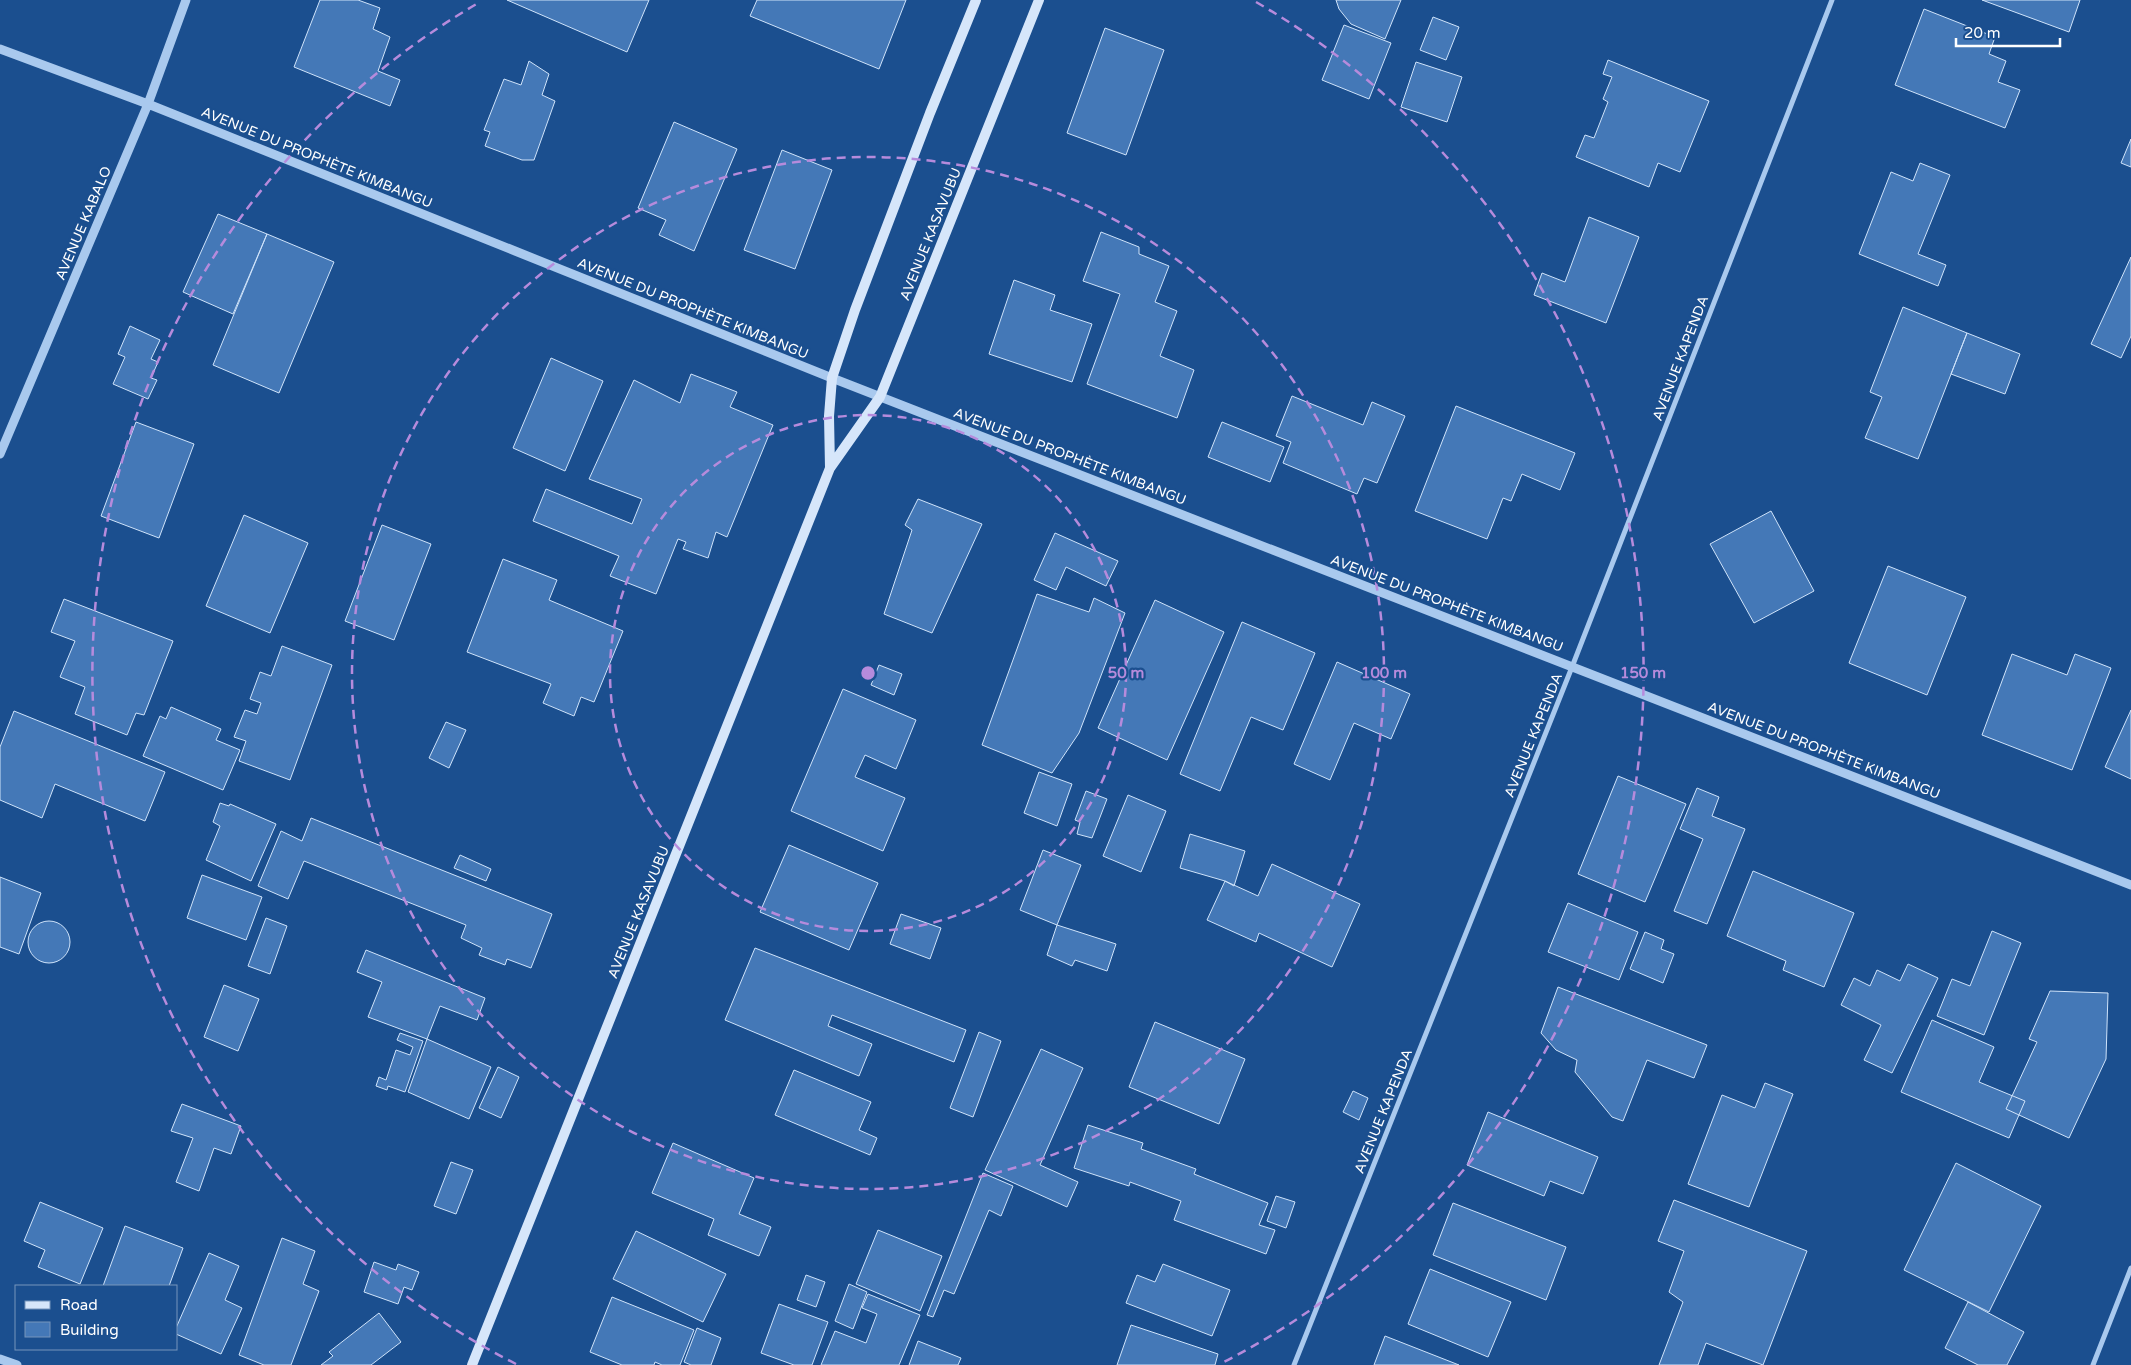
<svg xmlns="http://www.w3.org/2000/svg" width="2131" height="1365" viewBox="0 0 2131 1365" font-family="'Varela Round',sans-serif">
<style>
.building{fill:#4478b7;stroke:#cfe3fa}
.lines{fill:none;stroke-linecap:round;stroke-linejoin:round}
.minor{stroke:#a9c9ee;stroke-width:5}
.tertiary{stroke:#a9c9ee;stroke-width:9}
.secondary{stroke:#d6e6fa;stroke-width:10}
.ring{fill:none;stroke:#b68bdc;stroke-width:2.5;stroke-dasharray:9 6}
.labels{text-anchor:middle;stroke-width:4.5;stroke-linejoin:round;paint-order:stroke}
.street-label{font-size:14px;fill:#fff;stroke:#1b4f8f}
.centre{fill:#b68bdc;stroke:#1b4f8f;stroke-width:2.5}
.ring-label{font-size:15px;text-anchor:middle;font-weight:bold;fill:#b68bdc;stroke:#1b4f8f;stroke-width:4.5;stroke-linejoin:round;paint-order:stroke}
</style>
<rect width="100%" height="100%" fill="#1b4f8f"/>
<path class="building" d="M320 0H358L380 8 373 29 390 37 378 71 400 80 390 106 294 67Z
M507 0H649L627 52Z
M757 0H906L879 69 750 16Z
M1336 0H1401L1385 39 1351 24 1339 9Z
M1982 0H2080L2069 32Z
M1924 9 1995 37 1989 54 2006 61 1998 82 2020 90 2005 128 1895 85Z
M1433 17 1459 27 1446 60 1420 50Z
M1344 25 1391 43 1369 99 1322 80Z
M1105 28 1164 50 1126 155 1067 133Z
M1608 60 1709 101 1680 172 1658 163 1649 187 1576 157 1585 135 1594 138 1608 102 1603 99 1612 77 1603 74Z
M529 61 549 74 542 95 555 101 534 160H522L485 146 490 132 484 130 504 79 521 85Z
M1416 62 1462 77 1447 122 1401 107Z
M674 122 737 149 694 251 659 235 666 220 638 208Z
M2131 139V167L2121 163Z
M782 150 832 170 795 269 744 250Z
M1920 163 1950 175 1918 254 1946 265 1938 286 1859 254 1891 172 1913 181Z
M218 214 267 234 233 314 183 292Z
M1589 217 1639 237 1606 323 1534 295 1542 273 1565 282Z
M1101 232 1139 247V254L1169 266 1155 302 1177 311 1160 356 1194 370 1177 418 1087 384 1120 294 1083 281Z
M267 234 334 262 279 393 213 365Z
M2131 257V336L2121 358 2091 344Z
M1014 280 1055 295 1050 310 1092 324 1072 382 989 354Z
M1903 307 1967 333 1918 459 1865 438 1882 397 1870 392Z
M130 326 160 340 151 359 158 362 151 378 157 380 148 399 113 384 125 357 118 354Z
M1967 333 2020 354 2005 394 1951 374Z
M551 358 603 381 565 471 513 448Z
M691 374 737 392 730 407 773 425 727 537 716 532 708 558 683 549 686 542 678 539 656 594 610 576 619 556 533 521 546 489 632 524 642 499 589 479 634 380 680 403Z
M1292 396 1363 425 1372 402 1405 416 1377 483 1364 478 1357 494 1283 463 1291 442 1276 436Z
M1456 406 1575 453 1560 490 1522 474 1511 501 1503 498 1487 539 1415 511Z
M136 422 194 444 159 538 101 516Z
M1222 422 1284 447 1270 482 1208 457Z
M918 499 982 524 932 633 884 614 912 530 905 525Z
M1771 511 1814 591 1754 623 1710 544Z
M244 515 308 543 270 633 206 606Z
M382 525 431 544 394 640 345 621Z
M1055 533 1118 561 1106 586 1066 567 1056 590 1034 580Z
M503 559 557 580 549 600 623 631 594 702 581 697 574 716 543 703 551 684 467 652Z
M1888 566 1966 597 1927 695 1849 663Z
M1037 594 1089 612 1094 598 1125 613 1079 733 1052 773 982 745Z
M64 599 173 641 144 715 136 713 127 735 75 714 85 687 60 677 75 641 51 632Z
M1155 600 1224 632 1167 760 1098 728Z
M1242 622 1315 653 1283 730 1251 717 1220 791 1180 774Z
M282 646 332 665 290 780 239 761 246 741 234 737 245 710 257 714 261 703 250 699 260 672 271 676Z
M2012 654 2067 675 2075 654 2111 668 2072 770 1982 735Z
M1337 662 1410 694 1391 739 1354 723 1330 780 1294 764Z
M879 665 902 674 894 695 871 685Z
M843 689 916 720 896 769 865 755 855 777 905 798 883 851 791 811Z
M171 707 221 729 216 740 240 750 223 790 143 756 160 716 166 719Z
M2131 710V779L2105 767Z
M14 711 165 772 145 821 55 784 42 818 0 800V747Z
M446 722 466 730 449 768 429 758Z
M1039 772 1072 784 1057 826 1024 813Z
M1618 776 1686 804 1645 902 1578 874Z
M1697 788 1719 797 1712 816 1745 829 1707 924 1674 911 1703 839 1680 829Z
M1086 791 1107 799 1092 838 1077 834 1080 822 1075 820Z
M1128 795 1166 811 1141 872 1103 856Z
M220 803 229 806 230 804 276 824 251 881 206 860 220 826 213 822Z
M311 818 552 914 531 968 507 959 505 965 479 955 482 948 461 938 466 925 304 861 288 899 258 886 281 831 302 841Z
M1190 834 1245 851 1234 886 1225 881 1180 868Z
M789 845 878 883 849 950 760 912Z
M1043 850 1081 865 1057 925 1020 910Z
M460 855 491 869 486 881 454 868Z
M1272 864 1360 904 1332 967 1259 933 1256 942 1207 920 1225 881 1258 896Z
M1753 871 1854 913 1824 987 1783 970 1786 961 1727 936Z
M202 875 262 897 246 940 187 918Z
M0 877 41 893 19 954 0 947Z
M1568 903 1638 932 1619 980 1548 952Z
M901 914 941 928 930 959 890 944Z
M266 918 287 926 270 974 248 966Z
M28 942a21 21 0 1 1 42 0a21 21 0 1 1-42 0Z
M1057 925 1116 944 1107 971 1075 960 1072 966 1047 955Z
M1992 931 2021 943 1984 1035 1937 1016 1952 979 1970 986Z
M1645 932 1664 940 1661 949 1674 954 1663 983 1630 969Z
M755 948 966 1030 954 1062 832 1015 828 1026 872 1044 859 1076 725 1020Z
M366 950 485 998 477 1020 440 1006 427 1039 368 1017 382 982 357 972Z
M1908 964 1938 978 1892 1073 1864 1060 1881 1025 1841 1005 1854 978 1870 986 1877 970 1900 981Z
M224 985 259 999 238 1051 204 1037Z
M1558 987 1707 1045 1694 1078 1647 1060 1623 1121 1612 1117 1575 1072 1577 1060 1556 1050 1541 1033Z
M2050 991 2108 993 2106 1059 2069 1138 2006 1109 2037 1042 2029 1039Z
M1932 1020 1994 1047 1979 1082 2025 1101 2009 1138 1901 1092Z
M1155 1022 1245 1059 1219 1124 1129 1087Z
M979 1032 1001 1041 973 1117 950 1108Z
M400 1033 423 1041 405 1092 388 1086 387 1090 376 1086 379 1077 386 1080 396 1050 410 1055 413 1047 397 1040Z
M427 1039 491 1067 469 1119 408 1092Z
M1041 1049 1083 1068 1040 1165 1078 1182 1067 1207 985 1170Z
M498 1067 519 1077 501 1118 479 1108Z
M794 1070 871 1102 859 1130 877 1138 870 1155 775 1115Z
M1765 1083 1793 1094 1749 1207 1688 1184 1722 1095 1755 1108Z
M1353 1091 1368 1098 1359 1120 1343 1112Z
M182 1104 241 1126 231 1154 214 1148 199 1191 176 1182 193 1138 171 1131Z
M1488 1112 1598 1157 1583 1194 1550 1181 1544 1196 1467 1165Z
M1088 1125 1143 1143 1141 1149 1196 1169 1194 1174 1268 1203 1259 1225 1275 1230 1266 1254 1174 1220 1181 1201 1130 1182 1129 1186 1074 1168Z
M673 1143 754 1178 739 1214 771 1227 759 1256 708 1235 714 1219 652 1193Z
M451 1162 473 1170 456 1214 434 1206Z
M1956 1163 2041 1206 1989 1312 1904 1270Z
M983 1173 1013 1186 1001 1216 989 1210 954 1294 944 1290 933 1317 927 1315Z
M1276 1196 1295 1202 1286 1228 1267 1221Z
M1674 1200 1807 1251 1763 1365 1706 1343 1698 1365H1659L1683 1302 1669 1292 1684 1251 1658 1241Z
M40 1202 103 1228 80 1284 38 1267 45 1250 24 1241Z
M1453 1203 1566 1247 1546 1300 1433 1255Z
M125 1226 183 1248 169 1286H103Z
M878 1230 942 1256 920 1311 856 1284Z
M636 1231 726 1274 703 1322 613 1279Z
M282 1238 315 1251 303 1284 319 1291 291 1365H264L239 1355Z
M209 1253 239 1266 225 1300 242 1308 221 1354 176 1334V1328Z
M374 1262 396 1270 398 1264 419 1272 412 1290 404 1287 398 1304 364 1292Z
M1163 1264 1230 1290 1212 1336 1126 1303 1137 1275 1155 1282Z
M1430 1269 1511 1302 1488 1357 1408 1324Z
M806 1275 825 1282 816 1307 797 1300Z
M849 1284 867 1292 853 1329 835 1321Z
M868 1294 920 1315 899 1365H821L835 1331 866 1343 877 1314 862 1308Z
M612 1297 694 1330 680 1365H662L655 1362 654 1365H622L590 1352Z
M1968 1302 2024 1332 2007 1365H1978L1945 1348Z
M779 1304 828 1322 812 1365H794L761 1353Z
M379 1313 401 1342 371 1365H321L333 1356 329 1352Z
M1131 1325 1218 1354 1215 1365H1117Z
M697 1328 721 1338 711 1365H691L684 1362Z
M1385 1336 1459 1365H1374Z
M918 1341 961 1358 958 1365H909Z"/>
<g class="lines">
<path class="minor" d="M1294 1365 1572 667 1832 0
M2093 1365 2131 1268"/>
<path class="tertiary" d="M0 49 148 104 832 378 2131 885
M0 454 148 104 186 0
M0 1359 17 1365"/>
<path class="secondary" d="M830 468 829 416 832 378 855 310 930 113 976 0
M472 1365 830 468 880 397 1039 0"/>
</g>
<g class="ring">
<circle cx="868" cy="673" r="258"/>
<circle cx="868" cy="673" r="516"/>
<path d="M516 1364A775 775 0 0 1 480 2M1256 2A775 775 0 0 1 1220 1364"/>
</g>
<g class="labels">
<g class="street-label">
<text transform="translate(317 157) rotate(22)" y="5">AVENUE DU PROPHÈTE KIMBANGU</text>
<text transform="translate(83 223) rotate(-67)" y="5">AVENUE KABALO</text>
<text transform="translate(930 234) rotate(-68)" y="5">AVENUE KASAVUBU</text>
<text transform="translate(693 308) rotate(22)" y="5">AVENUE DU PROPHÈTE KIMBANGU</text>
<text transform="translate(1680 358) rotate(-69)" y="5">AVENUE KAPENDA</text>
<text transform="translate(1070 456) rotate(21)" y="5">AVENUE DU PROPHÈTE KIMBANGU</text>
<text transform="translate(1447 603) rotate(21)" y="5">AVENUE DU PROPHÈTE KIMBANGU</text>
<text transform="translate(1533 735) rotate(-68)" y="5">AVENUE KAPENDA</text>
<text transform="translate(1824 750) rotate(21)" y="5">AVENUE DU PROPHÈTE KIMBANGU</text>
<text transform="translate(638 912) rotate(-68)" y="5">AVENUE KASAVUBU</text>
<text transform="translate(1383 1111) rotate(-68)" y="5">AVENUE KAPENDA</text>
</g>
</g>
<circle cx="868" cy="673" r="8" class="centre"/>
<g class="ring-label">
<text x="1126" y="678">50 m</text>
<text x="1384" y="678">100 m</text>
<text x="1643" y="678">150 m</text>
</g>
<rect x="15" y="1285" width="162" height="65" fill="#1b4f8f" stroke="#7695bc"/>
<rect x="25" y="1301" width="25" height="8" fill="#d6e6fa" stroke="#7695bc"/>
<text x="60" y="1310" font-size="15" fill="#ffffff">Road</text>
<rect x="25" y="1322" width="25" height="15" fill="#4478b7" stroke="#7695bc"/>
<text x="60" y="1335" font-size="15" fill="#ffffff">Building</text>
<path d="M1956 38v8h104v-8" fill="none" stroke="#ffffff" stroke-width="2.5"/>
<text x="1964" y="38" font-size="15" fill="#ffffff" stroke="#1b4f8f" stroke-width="4" paint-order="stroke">20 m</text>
</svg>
